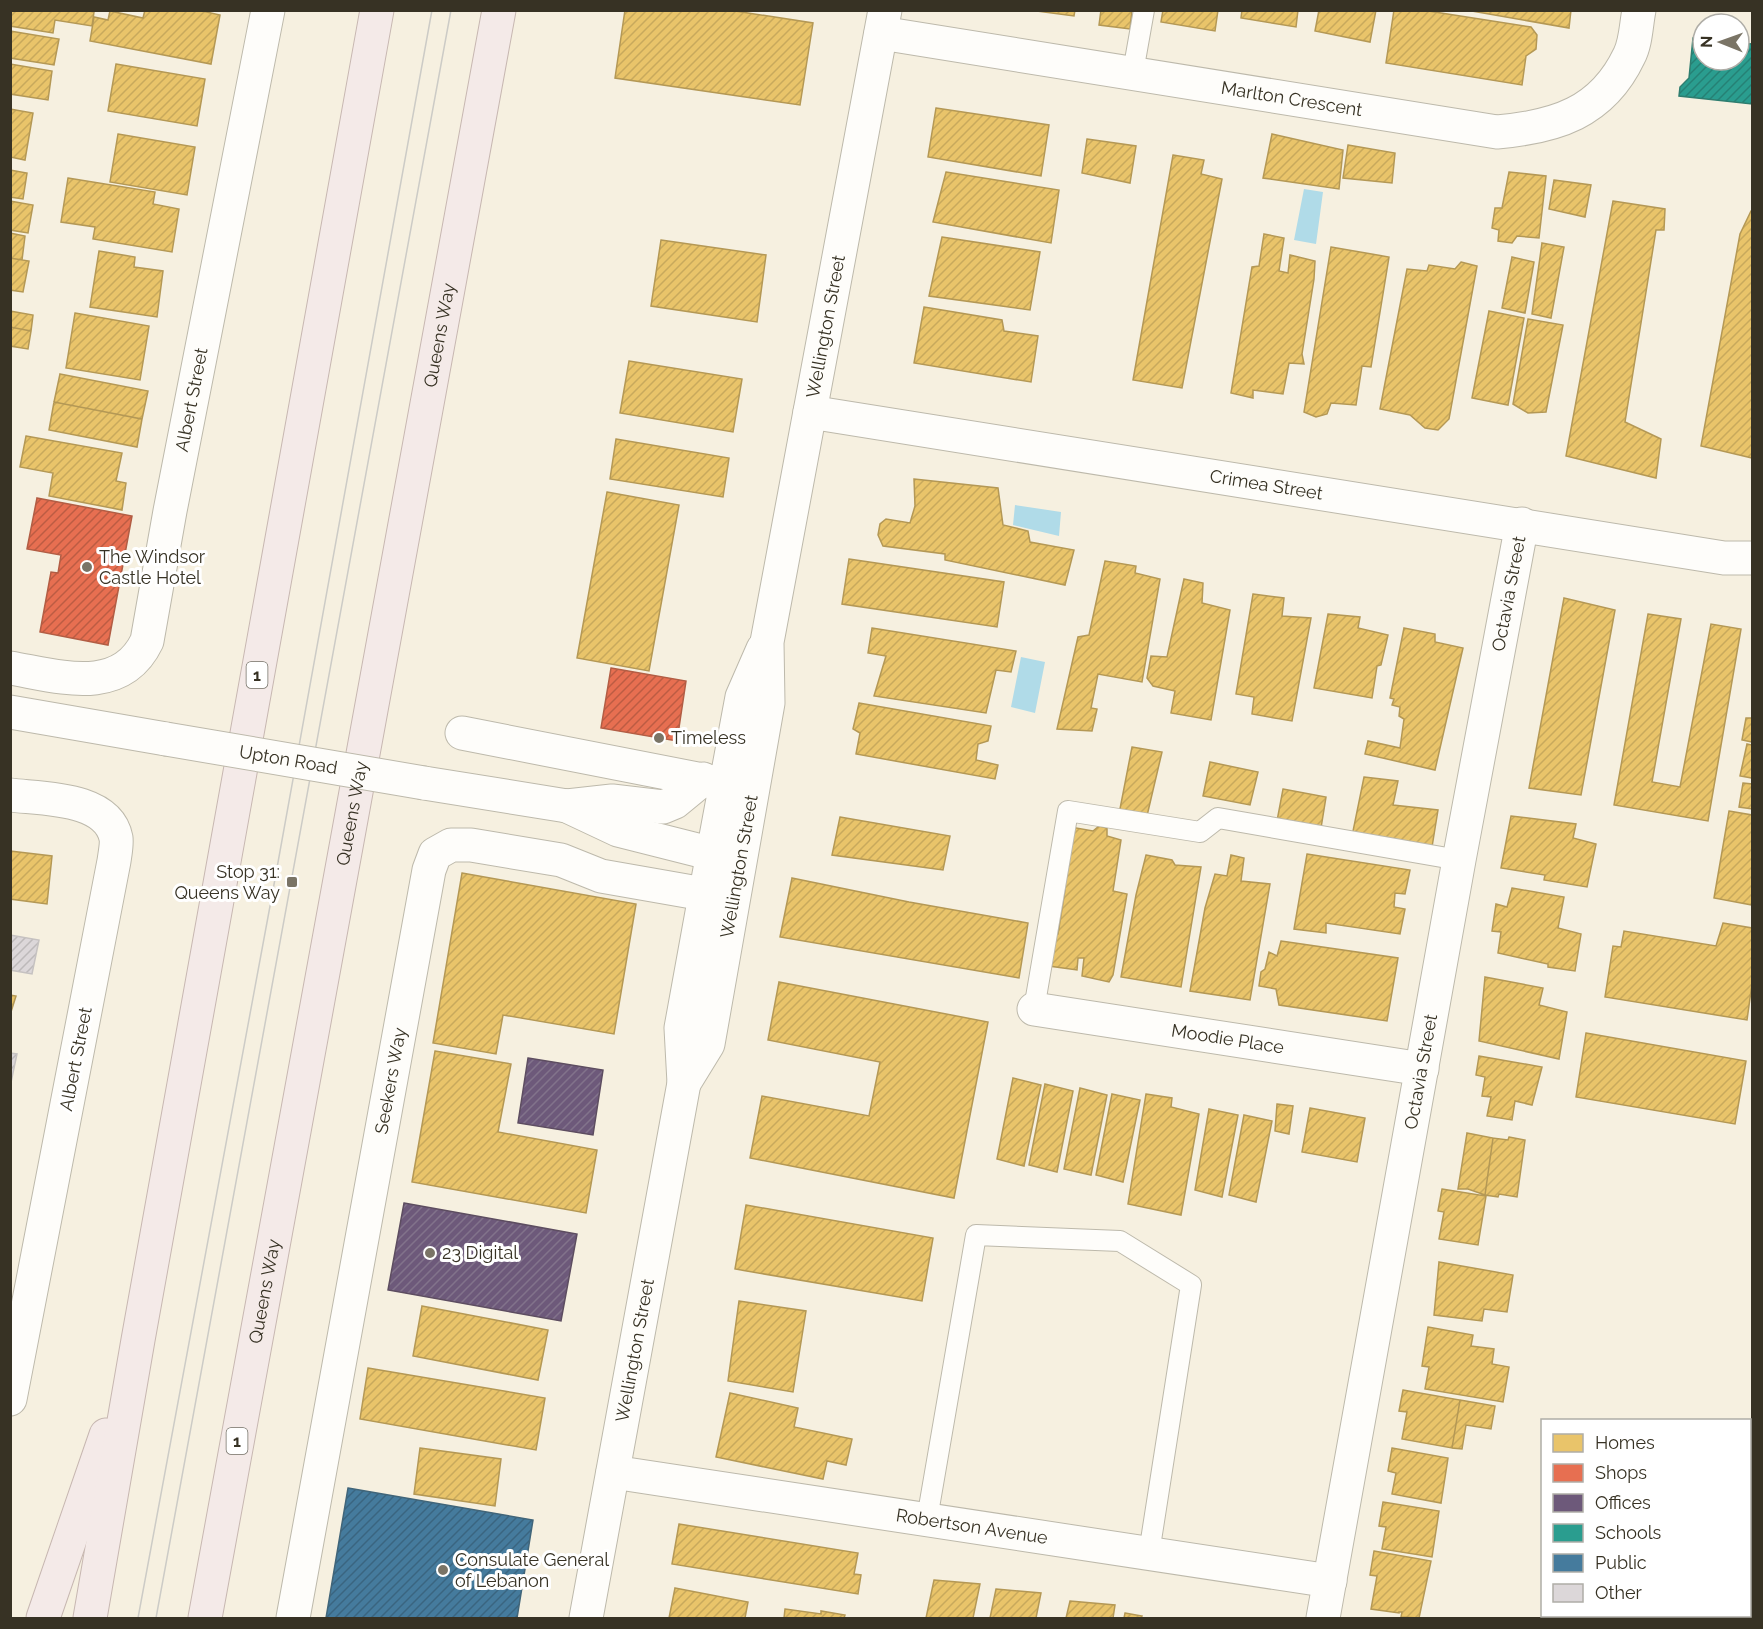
<svg xmlns="http://www.w3.org/2000/svg" width="1763" height="1629" viewBox="0 0 1763 1629" font-family="Raleway,sans-serif">
<style>
.water{fill:#b0dbe8}
.homes{fill:url(#homes-hatch);stroke:#b49855;stroke-width:1.5}
.shops{fill:url(#shops-hatch);stroke:#b25d44;stroke-width:1.5}
.offices{fill:url(#offices-hatch);stroke:#5d4d60;stroke-width:1.5}
.schools{fill:url(#schools-hatch);stroke:#2e7d6f;stroke-width:1.5}
.public{fill:url(#public-hatch);stroke:#416579;stroke-width:1.5}
.building{fill:url(#building-hatch);stroke:#c6c2c1;stroke-width:1.5}
.lines{fill:none;stroke-linecap:round;stroke-linejoin:round}
.service-casing{stroke:#bdb9ab;stroke-width:22}
.minor-casing{stroke:#bdb9ab;stroke-width:35}
.tertiary-casing{stroke:#bdb9ab;stroke-width:35}
.trunk-casing{stroke:#c7b7b1;stroke-width:35}
.service{stroke:#fefdfa;stroke-width:20}
.minor{stroke:#fefdfa;stroke-width:33}
.tertiary{stroke:#fefdfa;stroke-width:33}
.trunk{stroke:#f4eae8;stroke-width:33}
.tram{stroke:#cccbc6;stroke-width:1.5}
.minor-bridge-casing{stroke:#bdb9ab;stroke-width:35;stroke-linecap:butt}
.minor-bridge{stroke:#fefdfa;stroke-width:33}
.poi-dot{fill:#7a7466;stroke:#fff;stroke-width:2}
.labels{text-anchor:middle;stroke-width:6;stroke-linejoin:round;paint-order:stroke}
.shield{fill:#fff;stroke:#737066;stroke-width:1.5}
.shield-label{font-size:16px;font-weight:bold;fill:#373224}
.street-label{font-size:18px;fill:#373224;stroke:#fff}
.poi-label{font-size:18px;fill:#373224;stroke:#fff;text-anchor:start}
</style>
<defs>
<pattern id="homes-hatch" width="6" height="6" patternUnits="userSpaceOnUse" patternTransform="scale(1.5)"><rect width="6" height="6" fill="#e9c46a"/><path d="M-1 1l2-2M0 6l6-6M5 7l2-2" fill="none" stroke="#c8a95c"/></pattern>
<pattern id="shops-hatch" width="6" height="6" patternUnits="userSpaceOnUse" patternTransform="scale(1.5)"><rect width="6" height="6" fill="#e76f51"/><path d="M-1 1l2-2M0 6l6-6M5 7l2-2" fill="none" stroke="#bc5c43"/></pattern>
<pattern id="offices-hatch" width="6" height="6" patternUnits="userSpaceOnUse" patternTransform="scale(1.5)"><rect width="6" height="6" fill="#6d597a"/><path d="M-1 1l2-2M0 6l6-6M5 7l2-2" fill="none" stroke="#82738b"/></pattern>
<pattern id="schools-hatch" width="6" height="6" patternUnits="userSpaceOnUse" patternTransform="scale(1.5)"><rect width="6" height="6" fill="#2a9d8f"/><path d="M-1 1l2-2M0 6l6-6M5 7l2-2" fill="none" stroke="#258175"/></pattern>
<pattern id="public-hatch" width="6" height="6" patternUnits="userSpaceOnUse" patternTransform="scale(1.5)"><rect width="6" height="6" fill="#457b9d"/><path d="M-1 1l2-2M0 6l6-6M5 7l2-2" fill="none" stroke="#3a6580"/></pattern>
<pattern id="building-hatch" width="6" height="6" patternUnits="userSpaceOnUse" patternTransform="scale(1.5)"><rect width="6" height="6" fill="#dcd7d9"/><path d="M-1 1l2-2M0 6l6-6M5 7l2-2" fill="none" stroke="#bdb9ba"/></pattern>
</defs>
<rect width="100%" height="100%" fill="#f6f0e0"/>
<path class="water" d="M1304 189 1323 192 1316 244 1294 240Z
M1015 505 1061 512 1059 536 1013 525Z
M1021 657 1045 662 1035 713 1011 707Z"/>
<path class="homes" d="M10 10H84L94 12 92 26 55 20 53 33 10 26Z
M145 10H198L220 15 211 64 90 41 94 17 108 20 110 11 143 18Z
M625 10H729L813 23 800 105 615 78Z
M1029 10H1075L1074 16Z
M1101 10H1132L1130 29 1099 25Z
M1163 10H1218L1215 31 1161 22Z
M1242 10H1298L1296 27 1241 18Z
M1319 10H1376L1370 42 1315 31Z
M1394 10H1422L1531 27 1537 35 1536 49 1526 56 1522 85 1386 63Z
M1466 10H1571L1569 28Z
M10 31 59 39 54 65 10 58Z
M10 64 52 71 48 100 10 94Z
M116 64 205 79 197 126 108 111Z
M936 108 1049 125 1041 176 928 157Z
M10 109 33 113 25 160 10 157Z
M118 134 195 147 187 195 110 182Z
M1272 134 1343 150 1339 189 1263 178Z
M1087 139 1136 146 1130 183 1082 173Z
M1348 145 1395 153 1392 183 1343 178Z
M1173 155 1204 160 1201 174 1222 179 1182 388 1133 380Z
M10 170 27 173 23 199 10 197Z
M946 172 1059 190 1051 243 933 222Z
M1509 172 1546 176 1539 238 1517 236 1512 243 1498 241 1499 230 1492 228 1495 208H1502Z
M68 178 155 192 153 204 179 209 172 252 93 239 95 227 61 222Z
M1554 180 1591 185 1585 217 1549 209Z
M10 201 33 205 28 233 10 230Z
M1613 201 1665 209 1664 230H1656L1625 422 1661 439 1656 478 1566 456Z
M1751 211H1752V458L1701 446 1740 234Z
M10 233 25 236 22 260 10 258Z
M1264 234 1284 238 1279 271 1288 273 1290 255 1315 261 1314 279 1302 354 1304 364 1289 363 1283 394 1253 390V398L1231 393 1252 267 1259 266Z
M942 237 1040 252 1030 310 929 296Z
M661 240 766 255 757 322 651 306Z
M1542 243 1564 247 1551 318 1532 314Z
M1331 247 1389 257 1371 367 1362 366 1356 405 1331 403 1327 414 1316 417 1304 412Z
M99 251 135 257 134 267 163 271 157 317 90 307Z
M1512 257 1534 262 1525 313 1502 308Z
M10 258 29 261 23 292 10 290Z
M1461 262 1477 266 1449 419 1438 430 1425 428 1410 415 1380 409 1407 269 1427 271 1429 265 1455 269Z
M924 307 1002 320 1004 331 1038 336 1031 382 914 363Z
M10 311 33 315 31 331 10 327Z
M1489 311 1524 318 1508 405 1472 398Z
M75 313 149 326 140 380 66 368Z
M1528 319 1563 325 1546 412 1528 413 1513 404Z
M10 327 31 331 28 349 10 346Z
M629 361 742 379 733 432 620 413Z
M60 374 148 391 142 419 54 402Z
M54 402 142 419 137 447 49 430Z
M26 436 122 453 116 481 126 483 122 510 49 496 53 473 20 467Z
M616 439 729 458 723 497 610 479Z
M914 479 998 488 1003 525 1028 531 1030 542 1074 550 1065 585 945 560V554L883 546 878 535 880 524 886 519 910 523 915 506Z
M607 492 679 505 649 671 577 658Z
M849 559 1004 582 997 627 842 604Z
M1105 561 1136 566 1135 573 1160 579 1142 682 1098 674 1091 708 1097 709 1092 731 1057 729 1078 637 1089 635Z
M1184 579 1203 583 1202 603 1230 610 1211 720 1171 713 1175 691 1153 686 1147 678 1151 656 1167 657Z
M1253 594 1284 598 1282 616 1311 618 1292 721 1252 714 1254 697 1236 694Z
M1564 598 1615 610 1581 795 1529 788Z
M1328 614 1360 617 1358 628 1388 635 1381 665 1377 666 1372 698 1314 688Z
M1648 614 1681 619 1652 782 1680 787 1711 624 1741 629 1708 821 1614 805Z
M872 628 1016 651 1011 672 996 670 986 713 874 696 886 656 868 653Z
M1404 628 1435 634V642L1463 648 1435 770 1365 754 1368 741 1400 748 1404 719 1399 716 1400 707 1392 705 1394 699 1390 698Z
M859 703 991 726 988 741 978 744 976 760 998 765 995 779 856 754 860 733 853 729Z
M1752 714V742L1742 740 1746 718H1752Z
M1747 744 1752 745V778L1740 776Z
M1132 747 1162 752 1146 820 1119 814Z
M1210 762 1258 772 1250 805 1203 796Z
M1364 777 1398 781 1393 805 1438 810 1432 847 1352 836Z
M1743 783 1752 784V809L1739 807Z
M1283 789 1326 797 1321 828 1277 821Z
M1729 811 1752 815V905L1714 898Z
M1511 816 1576 824 1573 838 1596 844 1587 887 1544 880 1545 875 1501 868Z
M840 817 950 836 943 870 832 855Z
M1099 826 1107 828V836L1121 840 1113 891 1127 894 1113 975 1109 982 1082 976 1084 958H1078L1077 970 1049 966 1052 933 1058 934 1065 890 1060 889 1071 827 1093 831Z
M10 851 52 856 47 904 10 899Z
M1307 854 1410 870 1405 894 1395 893 1394 907 1405 909 1400 934 1326 923V933L1294 929Z
M1146 855 1172 860 1175 865 1201 867 1181 987 1121 977 1136 895Z
M1231 855 1244 858 1241 881 1270 884 1250 1000 1190 991 1205 908 1215 874 1227 876Z
M462 873 636 904 614 1034 503 1015 496 1054 433 1043Z
M792 878 909 902 1028 923 1019 978 780 937Z
M1512 888 1564 897 1558 928 1581 934 1575 971 1548 967V964L1498 953 1501 932 1492 931 1496 904 1507 907Z
M1723 923 1752 928V984L1747 1020 1605 997 1613 946 1621 947 1624 931 1716 946Z
M1281 941 1398 958 1387 1021 1279 1005 1276 989 1259 986 1261 972 1265 969 1269 952 1277 956Z
M1485 977 1543 988 1539 1005 1567 1012 1559 1059 1479 1041Z
M779 982 988 1022 954 1198 750 1158 762 1096 869 1116 880 1062 768 1040Z
M10 995 16 996 10 1015Z
M1586 1033 1746 1061 1735 1124 1576 1097Z
M435 1051 511 1064 498 1132 597 1150 586 1213 412 1182Z
M1479 1056 1542 1067 1532 1105 1515 1101 1512 1120 1487 1116 1491 1097 1482 1096 1485 1077 1476 1075Z
M1013 1078 1041 1085 1024 1166 997 1159Z
M1045 1084 1073 1091 1057 1172 1029 1165Z
M1080 1088 1107 1095 1091 1175 1064 1169Z
M1112 1094 1140 1100 1123 1182 1096 1175Z
M1146 1094 1172 1098 1171 1107 1199 1114 1181 1215 1128 1204Z
M1277 1104 1293 1106 1289 1134 1275 1131Z
M1310 1108 1365 1118 1357 1162 1302 1152Z
M1209 1109 1238 1115 1222 1197 1195 1190Z
M1244 1115 1272 1121 1256 1202 1229 1195Z
M1467 1133 1493 1138 1485 1195 1468 1189H1458Z
M1509 1137 1525 1140 1517 1197 1499 1194 1498 1197 1485 1195 1493 1138 1508 1140Z
M1442 1189 1486 1196 1478 1245 1439 1239 1444 1212 1438 1211Z
M746 1205 933 1238 922 1301 735 1269Z
M1439 1262 1513 1275 1507 1312 1484 1309 1482 1321 1434 1315Z
M739 1301 806 1311 793 1392 728 1381Z
M422 1306 548 1330 538 1380 413 1356Z
M1428 1327 1473 1335 1471 1346 1494 1349 1492 1364 1509 1367 1503 1402 1425 1389 1429 1367 1422 1366Z
M368 1368 545 1398 536 1450 360 1419Z
M1403 1390 1460 1400 1452 1448 1402 1439 1407 1412 1399 1411Z
M730 1393 798 1408 794 1427 852 1439 846 1465 827 1461 823 1479 716 1457Z
M1460 1400 1495 1406 1491 1429 1466 1425 1462 1449 1452 1448Z
M420 1448 501 1459 495 1506 414 1494Z
M1392 1448 1448 1458 1441 1503 1392 1494 1396 1473 1388 1471Z
M1383 1502 1439 1511 1432 1557 1382 1549 1386 1527 1379 1526Z
M679 1524 858 1553 854 1574 861 1575 858 1594 672 1564Z
M1374 1551 1431 1561 1419 1618 1401 1617 1402 1612H1399V1613L1371 1609 1377 1576 1370 1575Z
M934 1580 980 1584 973 1618H926Z
M675 1588 748 1602 745 1618H669Z
M996 1589 1041 1593 1036 1618H990Z
M1070 1601 1115 1605 1113 1618H1066Z
M785 1609 821 1614V1611L845 1615 844 1618H784Z
M1125 1613 1142 1616 1141 1618H1124Z"/>
<path class="shops" d="M37 498 132 516 108 645 40 632 51 572 58 573 61 555 27 549Z
M611 668 686 681 677 741 601 728Z"/>
<path class="offices" d="M528 1058 603 1070 593 1135 518 1123Z
M404 1203 577 1234 561 1321 388 1290Z"/>
<path class="schools" d="M1693 38 1703 39V60H1739V43L1752 44V104L1679 96 1680 87 1689 78Z"/>
<path class="public" d="M348 1488 533 1520 517 1618H326Z"/>
<path class="building" d="M10 935 39 940 32 974 10 970Z
M10 1053 17 1054 10 1087Z"/>
<g class="lines">
<g class="service-casing">
<path id="service" d="M1133 72 1144 10
M1034 1009 1068 811 1200 832 1218 818 1459 860
M927 1519 976 1235 1120 1241 1191 1285 1149 1553"/>
</g>
<g class="minor-casing">
<g id="minor">
<path id="s1" d="M881 33 1497 132C1555 127 1602 113 1629 56 1636 43 1636 25 1639 10"/>
<path id="s2" d="M810 412 1724 558H1752"/>
<path id="s3" d="M10 668C58 676 120 697 147 641L170 511 268 10"/>
<path d="M10 712 166 739"/>
<path d="M462 733 718 783"/>
<path d="M424 783 567 806 612 801 663 807 675 802 703 779"/>
<path d="M10 795C43 799 108 797 116 838 117 844 115 854 114 861L10 1399"/>
<path d="M567 806 618 830 713 854"/>
<path id="s4" d="M1034 1009 1422 1069"/>
<path id="s5" d="M613 1472 1330 1581"/>
<path d="M1750 1529 1752 1511"/>
<path id="s6" d="M293 1618 429 870 435 854 451 845H471L561 860 601 876 698 893 710 898 726 913"/>
<path id="s7" d="M1323 1618 1459 860 1522 524"/>
<path d="M1735 1618V1616"/>
</g>
</g>
<g class="tertiary-casing">
<g id="tertiary">
<path id="s8" d="M684 1083 708 1044 768 703 767 642 885 10"/>
<path id="s9" d="M586 1618 684 1083 681 1028 705 896 742 697 763 649"/>
</g>
</g>
<g class="trunk-casing">
<g id="trunk">
<path d="M43 1618 106 1435"/>
<path d="M90 1618 138 1340 377 10"/>
<path id="s10" d="M205 1618 499 10"/>
</g>
</g>
<use href="#service" class="service"/>
<use href="#minor" class="minor"/>
<use href="#tertiary" class="tertiary"/>
<use href="#trunk" class="trunk"/>
<path class="tram" d="M138 1618 273 890 432 10
M156 1618 451 10"/>
<g class="minor-bridge-casing">
<g id="minor-bridge">
<path id="s11" d="M166 739 424 783"/>
</g>
</g>
<use href="#minor-bridge" class="minor-bridge"/>
</g>
<g class="poi-dot">
<circle cx="87" cy="567" r="6"/>
<circle cx="659" cy="738" r="6"/>
<rect x="286" y="876" width="12" height="12" rx="3"/>
<circle cx="430" cy="1253" r="6"/>
<circle cx="443" cy="1570" r="6"/>
</g>
<g class="labels">
<g class="shield">
<rect x="246.5" y="662" width="21" height="26" rx="4.5"/>
<rect x="226.5" y="1428" width="21" height="26" rx="4.5"/>
</g>
<g class="shield-label">
<text x="257" y="681">1</text>
<text x="237" y="1447">1</text>
</g>
<g class="street-label">
<text dy="6" stroke="none"><textPath href="#s1" startOffset="416">Marlton Crescent</textPath></text>
<text dy="6" stroke="none"><textPath href="#s8" startOffset="774">Wellington Street</textPath></text>
<text dy="6" stroke="none"><textPath href="#s10" startOffset="1304">Queens Way</textPath></text>
<text dy="6" stroke="none"><textPath href="#s3" startOffset="398">Albert Street</textPath></text>
<text dy="6" stroke="none"><textPath href="#s2" startOffset="462">Crimea Street</textPath></text>
<text dy="6" stroke="none"><textPath href="#s7" startOffset="1041">Octavia Street</textPath></text>
<text dy="6" stroke="none"><textPath href="#s11" startOffset="124">Upton Road</textPath></text>
<text dy="6" stroke="none"><textPath href="#s10" startOffset="818">Queens Way</textPath></text>
<text dy="6" stroke="none"><textPath href="#s8" startOffset="226">Wellington Street</textPath></text>
<text dy="6" stroke="none"><textPath href="#s4" startOffset="196">Moodie Place</textPath></text>
<text transform="translate(76 1059) rotate(-79)" y="6">Albert Street</text>
<text dy="6" stroke="none"><textPath href="#s7" startOffset="555">Octavia Street</textPath></text>
<text dy="6" stroke="none"><textPath href="#s6" startOffset="546">Seekers Way</textPath></text>
<text dy="6" stroke="none"><textPath href="#s10" startOffset="332">Queens Way</textPath></text>
<text dy="6" stroke="none"><textPath href="#s9" startOffset="272">Wellington Street</textPath></text>
<text dy="6" stroke="none"><textPath href="#s5" startOffset="363">Robertson Avenue</textPath></text>
</g>
<g class="poi-label">
<text x="99" y="563">The Windsor<tspan x="99" dy="21">Castle Hotel</tspan></text>
<text x="671" y="744">Timeless</text>
<text x="280" y="878" text-anchor="end">Stop 31:<tspan x="280" dy="21">Queens Way</tspan></text>
<text x="442" y="1259">23 Digital</text>
<text x="455" y="1566">Consulate General<tspan x="455" dy="21">of Lebanon</tspan></text>
</g>
</g>
<rect width="1763" height="1629" fill="none" stroke="#373224" stroke-width="24"/>
<rect x="1541" y="1419" width="210" height="198" fill="#ffffff" stroke="#afada7" stroke-width="1.5"/>
<rect x="1553" y="1434" width="30" height="18" fill="#e9c46a" stroke="#afada7" stroke-width="1.5"/>
<text x="1595" y="1449" font-size="18" fill="#373224">Homes</text>
<rect x="1553" y="1464" width="30" height="18" fill="#e76f51" stroke="#afada7" stroke-width="1.5"/>
<text x="1595" y="1479" font-size="18" fill="#373224">Shops</text>
<rect x="1553" y="1494" width="30" height="18" fill="#6d597a" stroke="#afada7" stroke-width="1.5"/>
<text x="1595" y="1509" font-size="18" fill="#373224">Offices</text>
<rect x="1553" y="1524" width="30" height="18" fill="#2a9d8f" stroke="#afada7" stroke-width="1.5"/>
<text x="1595" y="1539" font-size="18" fill="#373224">Schools</text>
<rect x="1553" y="1554" width="30" height="18" fill="#457b9d" stroke="#afada7" stroke-width="1.5"/>
<text x="1595" y="1569" font-size="18" fill="#373224">Public</text>
<rect x="1553" y="1584" width="30" height="18" fill="#dcd7d9" stroke="#afada7" stroke-width="1.5"/>
<text x="1595" y="1599" font-size="18" fill="#373224">Other</text>
<g transform="translate(1721 42) rotate(271)"><circle r="28" fill="#ffffff" stroke="#afada7" stroke-width="1.5"/>
<path d="M0-4.5L10 22L0 15L-10 22Z" fill="#7a7466"/>
<text y="-9" font-size="16" font-weight="bold" text-anchor="middle" fill="#373224">N</text>
</g>
</svg>
